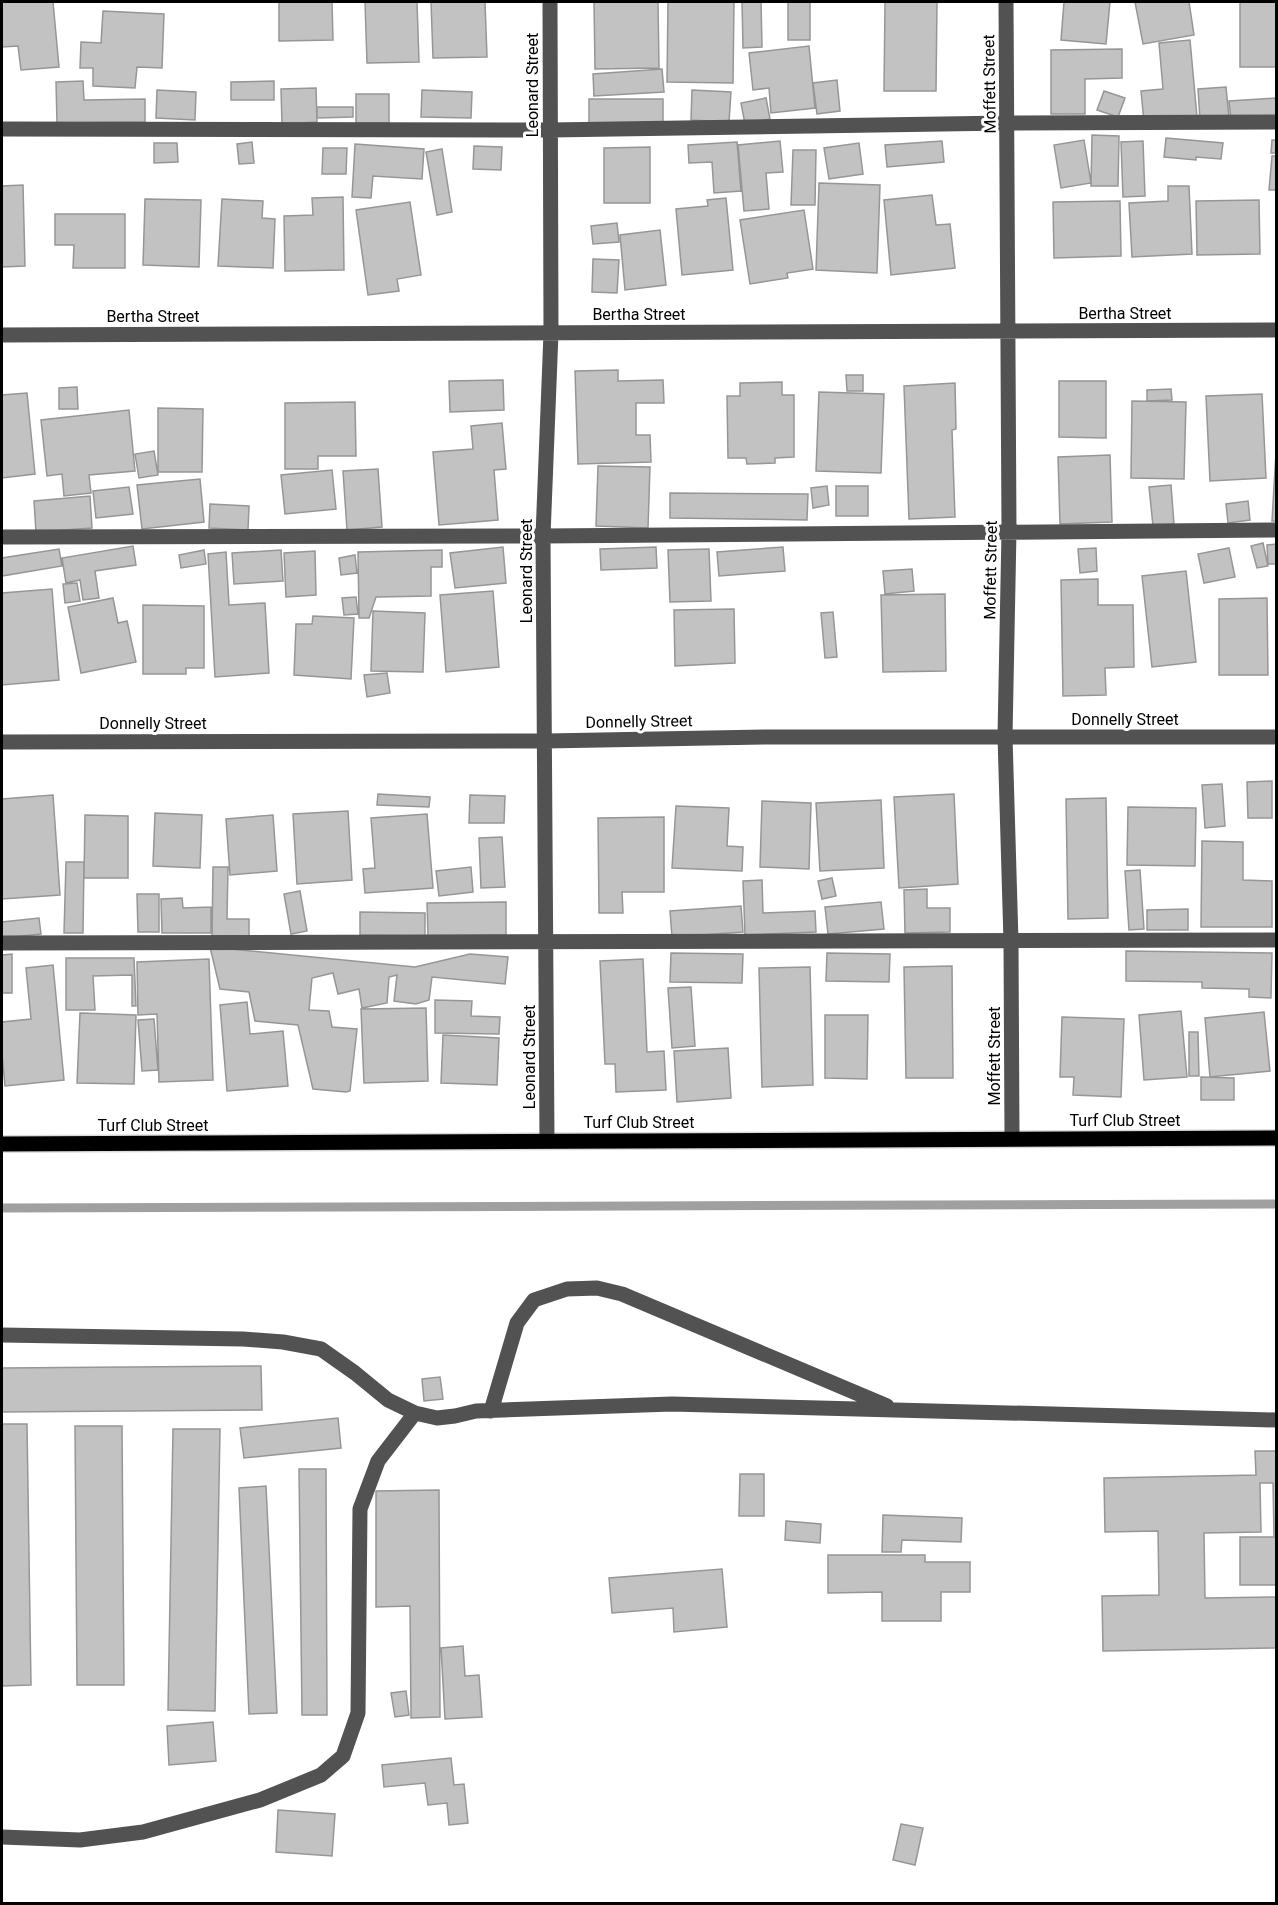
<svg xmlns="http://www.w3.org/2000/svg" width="1278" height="1905" viewBox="0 0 1278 1905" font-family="Roboto,sans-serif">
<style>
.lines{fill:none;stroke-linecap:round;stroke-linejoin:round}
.stream{stroke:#a0a0a0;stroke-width:9}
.building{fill:#c2c2c2;stroke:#969696;stroke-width:1.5}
.major-casing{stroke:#dbdbdb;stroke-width:18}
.minor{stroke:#525252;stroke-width:15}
.major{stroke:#000;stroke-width:15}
.labels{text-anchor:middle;stroke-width:6;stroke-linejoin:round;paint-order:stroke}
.street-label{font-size:16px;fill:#000;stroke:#fff}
</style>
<rect width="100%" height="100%" fill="#fff"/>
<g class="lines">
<path class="stream" d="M2 1208 1276 1204"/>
</g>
<path class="building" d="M2 2H53L59 67 21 70 18 46 2 47Z
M279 2H332L333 40 279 41Z
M365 2H417L419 62 367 63Z
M431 2H485L487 57 433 58Z
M594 2H658L659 68 595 69Z
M668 2H734L733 83 667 82Z
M742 2H761L762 47 743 48Z
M788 2H810V40H788Z
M885 2H937L936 91H884Z
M1064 2H1110L1106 44 1061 40Z
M1135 2H1189L1194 35 1143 44Z
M1240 2H1276V67H1240Z
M103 11 164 14 162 68 137 67 135 88 93 86V68H80L81 42 101 43Z
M1190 40 1197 117 1144 122 1141 91 1163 89 1159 43Z
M809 46 815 108 771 113 769 88 753 90 749 53Z
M1122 49V78L1085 79V114H1051V50Z
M662 69 664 92 594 96 593 74Z
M837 80 840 111 817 114 813 83Z
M83 81 84 100 145 99V122L57 123 56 82Z
M274 81V100H231V82Z
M1226 87 1229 118 1200 120 1198 89Z
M316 88 317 122 282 124 281 89Z
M157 90 196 92 195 120 156 118Z
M422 90 472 92 471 118 421 117Z
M692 90 731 92 729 122 691 120Z
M1104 91 1125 98 1118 117 1097 110Z
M356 94H389V123H356Z
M766 98 770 119 745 124 741 103Z
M1276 98V117L1231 120 1229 101Z
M589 99H663V123H589Z
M317 107H353V117L317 118Z
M1092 135 1119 136 1118 186H1091Z
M1166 138 1223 143 1221 159 1196 157V160L1164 157Z
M1084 140 1091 183 1061 188 1054 145Z
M1272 140H1276V153H1271Z
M780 141 783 172 766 173 769 209 744 211 738 145Z
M942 141 944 162 887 167 885 145Z
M1143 141 1145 196 1123 197 1121 142Z
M252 142 254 163 239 164 237 144Z
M737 142 741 191 714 193 712 162 689 163 688 145Z
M154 143H177L178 162 154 163Z
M859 143 863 174 829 179 824 148Z
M355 144 424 149 422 179 373 176 371 198 352 197Z
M474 146 502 147 501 170 473 169Z
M650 147V203H604V148Z
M323 148H347L346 174H322Z
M442 149 452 212 437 215 426 152Z
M793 150H816L815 205H791Z
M1272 156H1276V190H1269Z
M819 183 880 185 877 273 816 270Z
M23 185 25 266 2 267V186Z
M1168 186H1189L1192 254 1132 257 1129 203 1168 201Z
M932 195 936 225 950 224 955 268 891 275 884 200Z
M343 197 344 270 285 271 284 216 313 215 312 198Z
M726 198 733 270 682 275 676 209 708 206 707 200Z
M145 199 201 200 199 267 143 265Z
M222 199 263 201 262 218 275 219 273 268 218 266Z
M1259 200 1260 254 1197 255 1196 201Z
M1120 201 1121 256 1054 258 1053 202Z
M410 202 421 275 397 279 399 291 368 295 356 210Z
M804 210 813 269 787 273 788 278 750 284 740 220Z
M55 214H125V268H73L74 245H55Z
M617 223 619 242 593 244 591 226Z
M660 230 666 285 625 290 620 235Z
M593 259 619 260 617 293 592 292Z
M618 370V381L663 380 664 403H636V435H650L651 462 578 464 575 371Z
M846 375H863V391H847Z
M503 380 504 410 450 412 449 381Z
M1059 381H1106V438L1059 437Z
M782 382V395H794V457L775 458V463L747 464 746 458H728L727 396H740V383Z
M955 383 956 429 952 430 955 517 909 519 904 386Z
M77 387 78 409H59V388Z
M1171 389 1172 400 1147 401V390Z
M819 392 884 394 881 473 816 471Z
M27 393 35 474 2 478V395Z
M1262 394 1266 478 1210 481 1206 396Z
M1132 401 1186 402 1184 479 1131 478Z
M355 402 356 456H318V469H285V403Z
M158 408 203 409 202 472H158Z
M129 410 135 471 89 475 91 493 64 496 62 474 47 476 41 420Z
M502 423 506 469 494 470 498 520 439 525 433 452 473 449 471 426Z
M154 451 158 475 139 478 135 454Z
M1276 452V521H1272Z
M1110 455 1112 522 1060 524 1058 457Z
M598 466 650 467 648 528 596 526Z
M378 469 382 527 347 530 343 471Z
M332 470 336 509 285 514 281 475Z
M200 479 204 522 142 529 137 485Z
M1171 485 1174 524 1153 526 1149 487Z
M827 486 829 505 813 508 811 488Z
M836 486H868V516H836Z
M129 487 133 514 96 518 93 491Z
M670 493 808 494 807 520 670 518Z
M90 496 92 528 36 532 34 501Z
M1248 501 1250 520 1228 523 1226 504Z
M210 504 249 506 248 530 209 528Z
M1263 543 1268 566 1257 568 1251 546Z
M1276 544V564H1268L1267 545Z
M133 546 136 565 95 571 99 598 83 600 80 580 66 583 62 558Z
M503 547 506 583 455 588 450 553Z
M656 547 657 568 601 570 600 549Z
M783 547 785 571 719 576 717 552Z
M1096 548 1097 571 1080 573 1078 549Z
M1229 548 1235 577 1204 583 1198 554Z
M59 549 62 566 2 576V558Z
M709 549 711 601 670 602 668 550Z
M204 550 206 564 181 568 179 555Z
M281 550 283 581 234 584 232 553Z
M442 550V567H431V596L376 597 369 618H359L358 552Z
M315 551 316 595 286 597 284 553Z
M226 552 229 605 265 603 269 673 215 677 208 554Z
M355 555 357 573 341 575 339 558Z
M912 569 914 591 885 594 883 571Z
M1186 571 1196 662 1152 667 1142 576Z
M1098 579V605H1133L1134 667 1105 668 1106 695 1063 696 1061 580Z
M77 583 80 601 65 603 63 584Z
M52 589 59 680 2 685V593Z
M493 591 499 667 446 672 440 595Z
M945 594 946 671 883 672 881 595Z
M356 597 358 614 344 615 342 598Z
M113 598 118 623 127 621 136 662 81 673 68 607Z
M1267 598 1268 675H1219V599Z
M143 605 204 606V668H186V674H143Z
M734 609 735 663 675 666 674 610Z
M373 611 425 613 423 672 371 671Z
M833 612 837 657 825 658 821 613Z
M313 616 354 618 351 679 294 675 296 624H312Z
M387 673 390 693 367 697 364 675Z
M1272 781V818H1248L1247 782Z
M1222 784 1225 826 1205 828 1202 785Z
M378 794 430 797 429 807 377 805Z
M954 794 958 884 899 888 894 797Z
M53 795 60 895 2 899V799Z
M470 795 505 796 504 823H469Z
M1106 798 1108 918 1068 919 1066 799Z
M881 800 884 868 820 871 816 803Z
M762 801 811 803 809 869 760 867Z
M676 806 729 808 727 846 743 847 742 871 672 868Z
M1128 807 1196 808 1195 866 1127 865Z
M348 811 352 880 297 884 293 814Z
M155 813 202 815 200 868 153 866Z
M427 814 433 888 365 893 363 869 375 868 371 818Z
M85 815 128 816V878H84Z
M273 815 277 871 230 875 226 819Z
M664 817V892H622L623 913H599L598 818Z
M502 837 505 887 481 888 479 838Z
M1202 841 1243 842V880L1272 881V927H1201Z
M66 862H84L83 933H64Z
M213 867H228L227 919H249V936H212Z
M471 867 473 892 439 896 436 871Z
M1140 870 1144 929 1129 930 1125 871Z
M832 878 836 896 822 899 818 881Z
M762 880 763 913 815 911 816 932 745 935 743 881Z
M927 889V908H950V932L905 933 904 890Z
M300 891 307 931 291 934 284 894Z
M137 894H159V932H138Z
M182 898 183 908 211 907V933H162L161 899Z
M506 902V935L428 936 427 903Z
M881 902 884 929 828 934 825 907Z
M741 906 743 932 672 937 670 911Z
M1188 909V930H1147V910Z
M360 912 425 913V936L360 935Z
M39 918 41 934 2 938V922Z
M210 947 415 967 470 954 508 957 505 984 432 977 429 1000 416 1004 394 1001 397 975 389 977 387 1003 362 1008 359 989 338 994 333 973 312 978 309 1010 329 1011 332 1027 357 1029 350 1091 346 1092 313 1089 298 1025 255 1021 249 992 220 989Z
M1126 951 1272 953 1271 998 1249 997V989L1202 988V982L1126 981Z
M671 953 743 954 742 983 670 982Z
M827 953 890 954 889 982 826 981Z
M12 954V993H2V955Z
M66 958H134L136 1006H132V975L93 976 95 1010H66Z
M209 959 213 1080 159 1082 157 1014 138 1015 137 962Z
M643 959 647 1052 664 1051 666 1090 616 1092 615 1064H605L600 961Z
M53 965 64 1080 5 1086 2 1054V1022L31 1019 26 968Z
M952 966 953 1078H906L904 967Z
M810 967 813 1085 762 1087 759 968Z
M691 987 695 1046 672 1048 668 988Z
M435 1000 472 1001 471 1016 500 1017 499 1034 435 1033Z
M247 1002 250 1034 283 1031 288 1086 227 1091 220 1005Z
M426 1008 428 1081 364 1083 361 1009Z
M1181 1011 1187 1077 1144 1080 1139 1015Z
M1264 1012 1270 1071 1210 1077 1205 1018Z
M80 1013 136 1015 134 1084 77 1083Z
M825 1015H868L867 1079 825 1078Z
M1062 1017 1124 1019 1121 1097 1073 1095 1074 1077H1060Z
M154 1019 158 1070 142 1071 138 1020Z
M1189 1032H1198L1199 1076H1189Z
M443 1035 499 1038 497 1085 441 1083Z
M728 1048 731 1098 677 1102 674 1051Z
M1201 1077 1234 1078V1100H1201Z
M261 1366 262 1410 2 1412V1368Z
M440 1377 443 1399 424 1401 422 1379Z
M338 1418 341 1448 244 1458 240 1428Z
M2 1424H27L31 1685 2 1686Z
M75 1426H122L124 1685H77Z
M173 1429H220L215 1711 168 1710Z
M1255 1451H1276V1585H1240V1537H1274L1273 1483H1260L1261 1532 1204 1533 1205 1598 1276 1597V1648L1103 1651 1102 1596 1159 1595 1158 1531 1105 1532 1104 1478 1256 1475Z
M299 1469H326L327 1715H302Z
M740 1474H764V1516H739Z
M266 1486 277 1713 249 1714 239 1488Z
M439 1490 440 1717 411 1718 410 1606 376 1607V1491Z
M883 1515 962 1518 961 1542 902 1540 901 1552H882Z
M786 1521 821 1524 820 1543 785 1540Z
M828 1555H925V1562H970V1592H941V1621H882V1592L828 1593Z
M722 1569 727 1627 674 1632 673 1608 612 1613 609 1578Z
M463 1646 465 1676 479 1675 482 1717 445 1719 441 1648Z
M406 1691 409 1715 395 1717 391 1693Z
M213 1722 216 1761 169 1765 167 1726Z
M451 1758 454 1785 464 1784 468 1823 449 1825 447 1803 428 1805 425 1783 384 1787 382 1765Z
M278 1810 335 1814 332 1856 276 1852Z
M901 1824 923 1828 915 1865 893 1860Z"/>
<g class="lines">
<g class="major-casing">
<path id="major" d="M2 1144 1276 1138"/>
</g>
<path class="minor" d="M1006 2 1009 531 1005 736 1011 941 1012 1138
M2 129 550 130 1008 123 1276 122
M2 335 1276 330
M2 537 543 536 1276 530
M2 742 546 741 767 737H1276
M2 943 1276 940
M547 1140 543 536 551 333 550 2
M2 1335 243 1339 283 1342 321 1349 355 1373 388 1400 415 1413 437 1418 455 1416 476 1411 672 1404 1276 1420
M491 1411 517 1323 534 1300 567 1289 597 1288 622 1294 887 1406
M2 1837 80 1840 143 1832 260 1800 321 1775 343 1756 358 1713 360 1509 378 1461 415 1413"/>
<use href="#major" class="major"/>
</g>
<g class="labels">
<g class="street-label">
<text transform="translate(989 84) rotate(-91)" y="6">Moffett Street</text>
<text transform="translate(532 85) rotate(-90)" y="6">Leonard Street</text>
<text x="1125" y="319">Bertha Street</text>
<text x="639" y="320">Bertha Street</text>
<text x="153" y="322">Bertha Street</text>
<text transform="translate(990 570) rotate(-89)" y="6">Moffett Street</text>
<text transform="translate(526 571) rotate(-90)" y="6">Leonard Street</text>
<text x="1125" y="725">Donnelly Street</text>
<text transform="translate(639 721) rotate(-1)" y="6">Donnelly Street</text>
<text x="153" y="729">Donnelly Street</text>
<text transform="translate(994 1056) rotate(-90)" y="6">Moffett Street</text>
<text transform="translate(529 1057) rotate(-90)" y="6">Leonard Street</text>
<text x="1125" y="1126">Turf Club Street</text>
<text x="639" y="1128">Turf Club Street</text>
<text x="153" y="1131">Turf Club Street</text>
</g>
</g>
<rect width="1278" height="1905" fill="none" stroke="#000000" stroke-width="6"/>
</svg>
